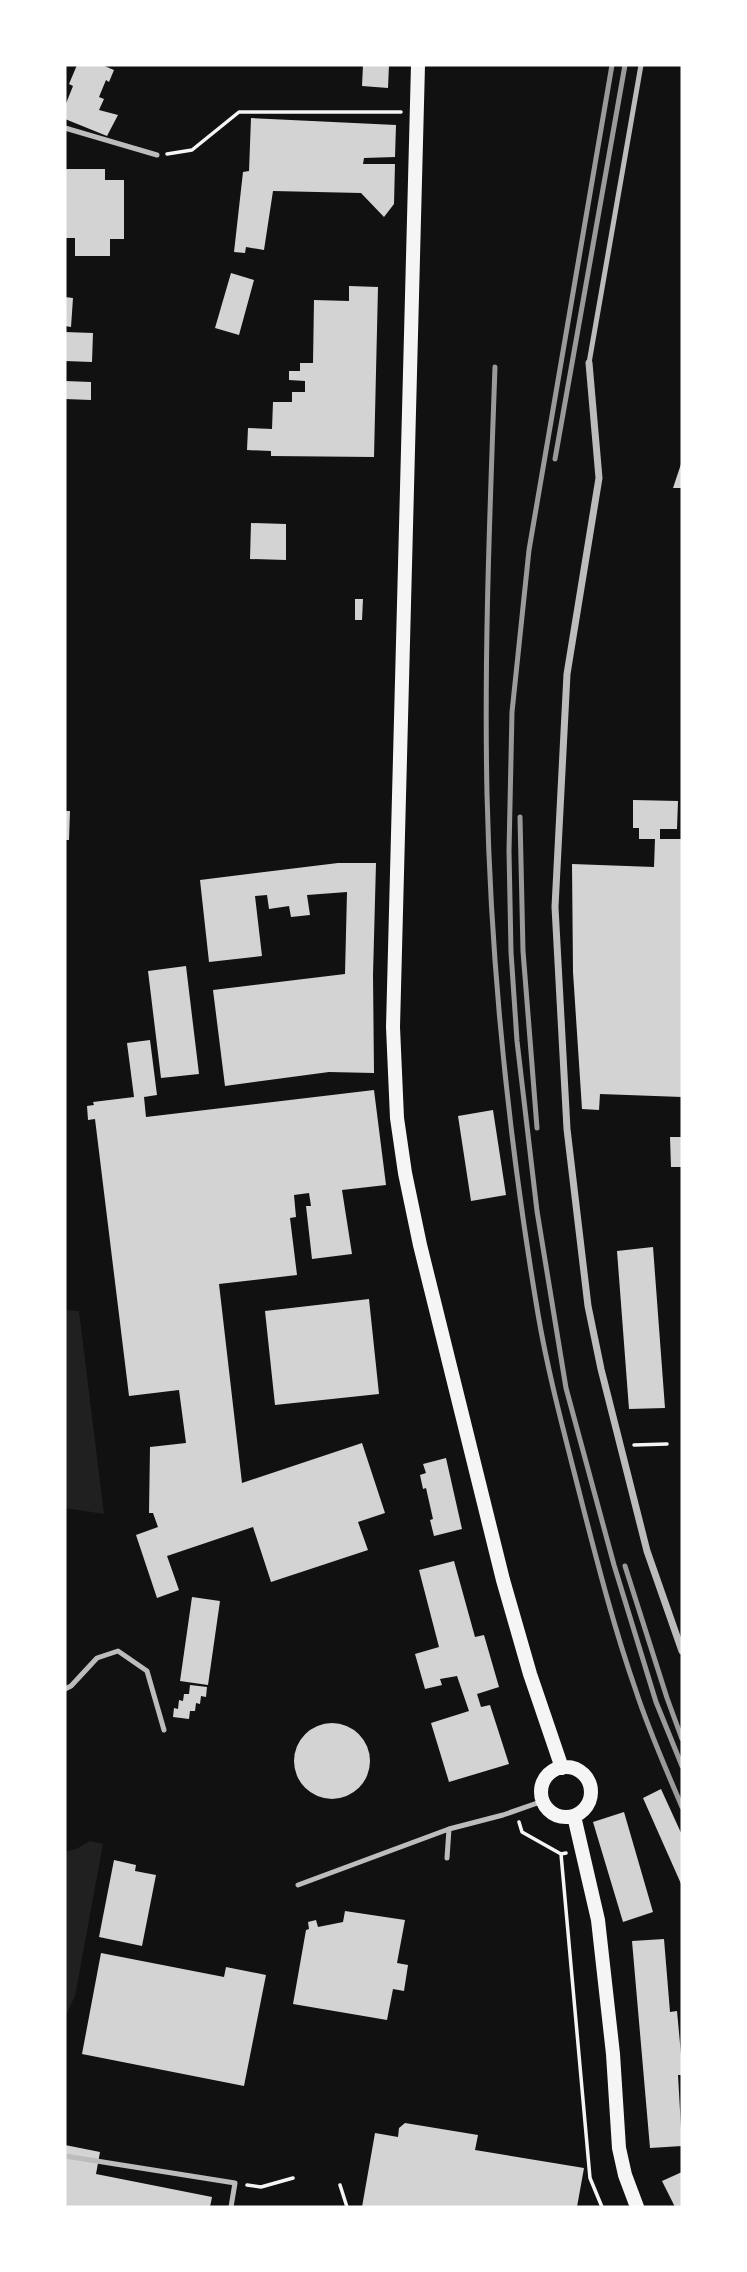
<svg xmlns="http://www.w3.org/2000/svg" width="747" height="2272" viewBox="0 0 747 2272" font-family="'Fira Sans Condensed',sans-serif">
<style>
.green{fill:#202020}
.building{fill:#d3d3d3}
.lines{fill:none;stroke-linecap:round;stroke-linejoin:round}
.path{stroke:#f5f5f5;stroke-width:3.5}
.service{stroke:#bcbcbc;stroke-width:5}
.minor{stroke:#bcbcbc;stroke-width:7}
.secondary{stroke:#f5f5f5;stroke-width:14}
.rail{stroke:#9a9a9a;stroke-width:5}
</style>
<rect width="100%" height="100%" fill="#111"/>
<path class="green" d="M65 1310 79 1311 104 1514 65 1508Z
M90 1841 103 1844 75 1996 65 2017V1852L78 1848Z"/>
<path class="building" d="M77 65H102L114 70 109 82 106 80 99 97 104 99 99 110 118 115 107 136 65 119V106L73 86 69 84Z
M363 65H389L388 88 362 86Z
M251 118 396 125 395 157 364 158 363 164H395L394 204 384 217 361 193 273 191 264 250 246 247 245 253 234 252 243 172 249 171Z
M65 169H105V180H124V239H110V256H75V238H65Z
M231 273 254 280 239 335 215 328Z
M349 286 378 287 374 457 271 456V451L247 450 248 428 272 429 273 402H292V392H305V381L289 380V371H300V363H313L314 300 349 301Z
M65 297 73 298 71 327 65 326Z
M65 332 93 333 92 362 65 361Z
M65 381 91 382V400L65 399Z
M682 461V488H673Z
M251 523 286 524V560L250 559Z
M355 599H363L362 620H355Z
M633 800 678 801 677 829H660V839H682V1097L600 1094 599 1110 582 1109 573 972 572 864 654 867 655 839H639V828H633Z
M65 811H70L69 840H65Z
M338 863H376L373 975 374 1073 329 1072 225 1086 213 990 345 974 347 892 307 895 310 915 291 917 289 906 269 909 267 895 255 896 262 956 209 962 200 880Z
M186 966 199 1074 161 1078 148 971Z
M150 1040 157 1095 144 1097 146 1117 374 1090 386 1185 342 1190 352 1254 312 1259 306 1206H311L309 1193 294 1195 296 1217 290 1218 297 1275 219 1284 242 1483 362 1443 385 1513 358 1522 368 1550 271 1582 253 1527 167 1556 179 1590 157 1598 136 1535 158 1527 153 1513H149L150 1447 186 1443 179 1390 129 1396 95 1119 88 1120 87 1106 94 1105 93 1102 134 1097 127 1043Z
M493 1110 506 1195 471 1201 458 1116Z
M670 1137H682V1167H671Z
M653 1247 665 1408 629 1409 617 1251Z
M369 1299 379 1394 275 1405 265 1311Z
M446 1458 462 1529 434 1536 430 1520 433 1519 426 1488 423 1489 420 1475 426 1473 423 1464Z
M454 1561 475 1637 484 1635 499 1687 477 1694 481 1707 490 1705 509 1764 449 1782 431 1723 469 1711 457 1676 440 1679 442 1685 425 1689 415 1654 439 1647 419 1570Z
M192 1597 220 1601 208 1685 180 1681Z
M190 1685 207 1687 206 1697 201 1696 200 1704 196 1703 195 1711H190L189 1719 173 1717 174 1708 178 1709 179 1700 183 1701 184 1694H189Z
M294 1761a38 38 0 1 1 76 0a38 38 0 1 1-76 0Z
M661 1789 682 1835V1886L643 1798Z
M624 1812 653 1912 623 1922 593 1822Z
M114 1860 136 1865 135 1871 156 1875 142 1946 99 1937Z
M345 1911 405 1920 397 1963 408 1965 404 1991 393 1989 387 2020 293 2004 306 1930 309 1929 308 1922 316 1920 318 1927 343 1922Z
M664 1939 670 2012 677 2011 682 2065V2075H678L682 2146 650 2148 632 1941Z
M101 1953 224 1977 226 1967 266 1975 244 2086 82 2054Z
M405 2123 478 2135 475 2150 584 2168 577 2207H362L375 2133 398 2137 399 2128Z
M65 2145 100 2152 96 2174 212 2197 210 2207H65Z
M682 2172V2206L675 2207 662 2181Z"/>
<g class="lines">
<path class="path" d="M167 154 192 150 239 112H401
M634 1445 667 1444
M519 1822 522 1832 561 1854
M566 1853 561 1854 590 2178 602 2207
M247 2185 261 2187 293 2178
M340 2185 347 2207"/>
<path class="service" d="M65 128 157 155
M589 363 641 65
M65 1689 71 1686 97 1658 118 1651 147 1671 164 1730
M447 1858 449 1829 503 1815 543 1801
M298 1885 449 1829
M65 2156 235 2183 231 2207"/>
<path class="minor" d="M589 363 599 478 567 674 555 907 567 1129 588 1306 601 1369 647 1551 682 1651"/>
<path class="secondary" d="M418 65 393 1027 397 1118 405 1173 420 1245 503 1580 530 1674 562 1768
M541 1792a25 25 0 1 1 50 0a25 25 0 1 1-50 0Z
M574 1816 598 1920 613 2054 619 2148 625 2175 637 2207"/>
<path class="rail" d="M612 65 529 550 512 712 509 851 511 952 517 1041 537 1211 566 1388 614 1565 656 1702 682 1766
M495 367C490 509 484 651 487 794 491 967 509 1142 538 1314 549 1379 567 1443 583 1507 599 1569 615 1631 636 1691 649 1731 666 1769 682 1807
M555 459 625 65
M520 817 523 951 537 1128
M625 1566 667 1698 682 1739"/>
</g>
<rect width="747" height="2272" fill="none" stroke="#ffffff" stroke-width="133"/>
</svg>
